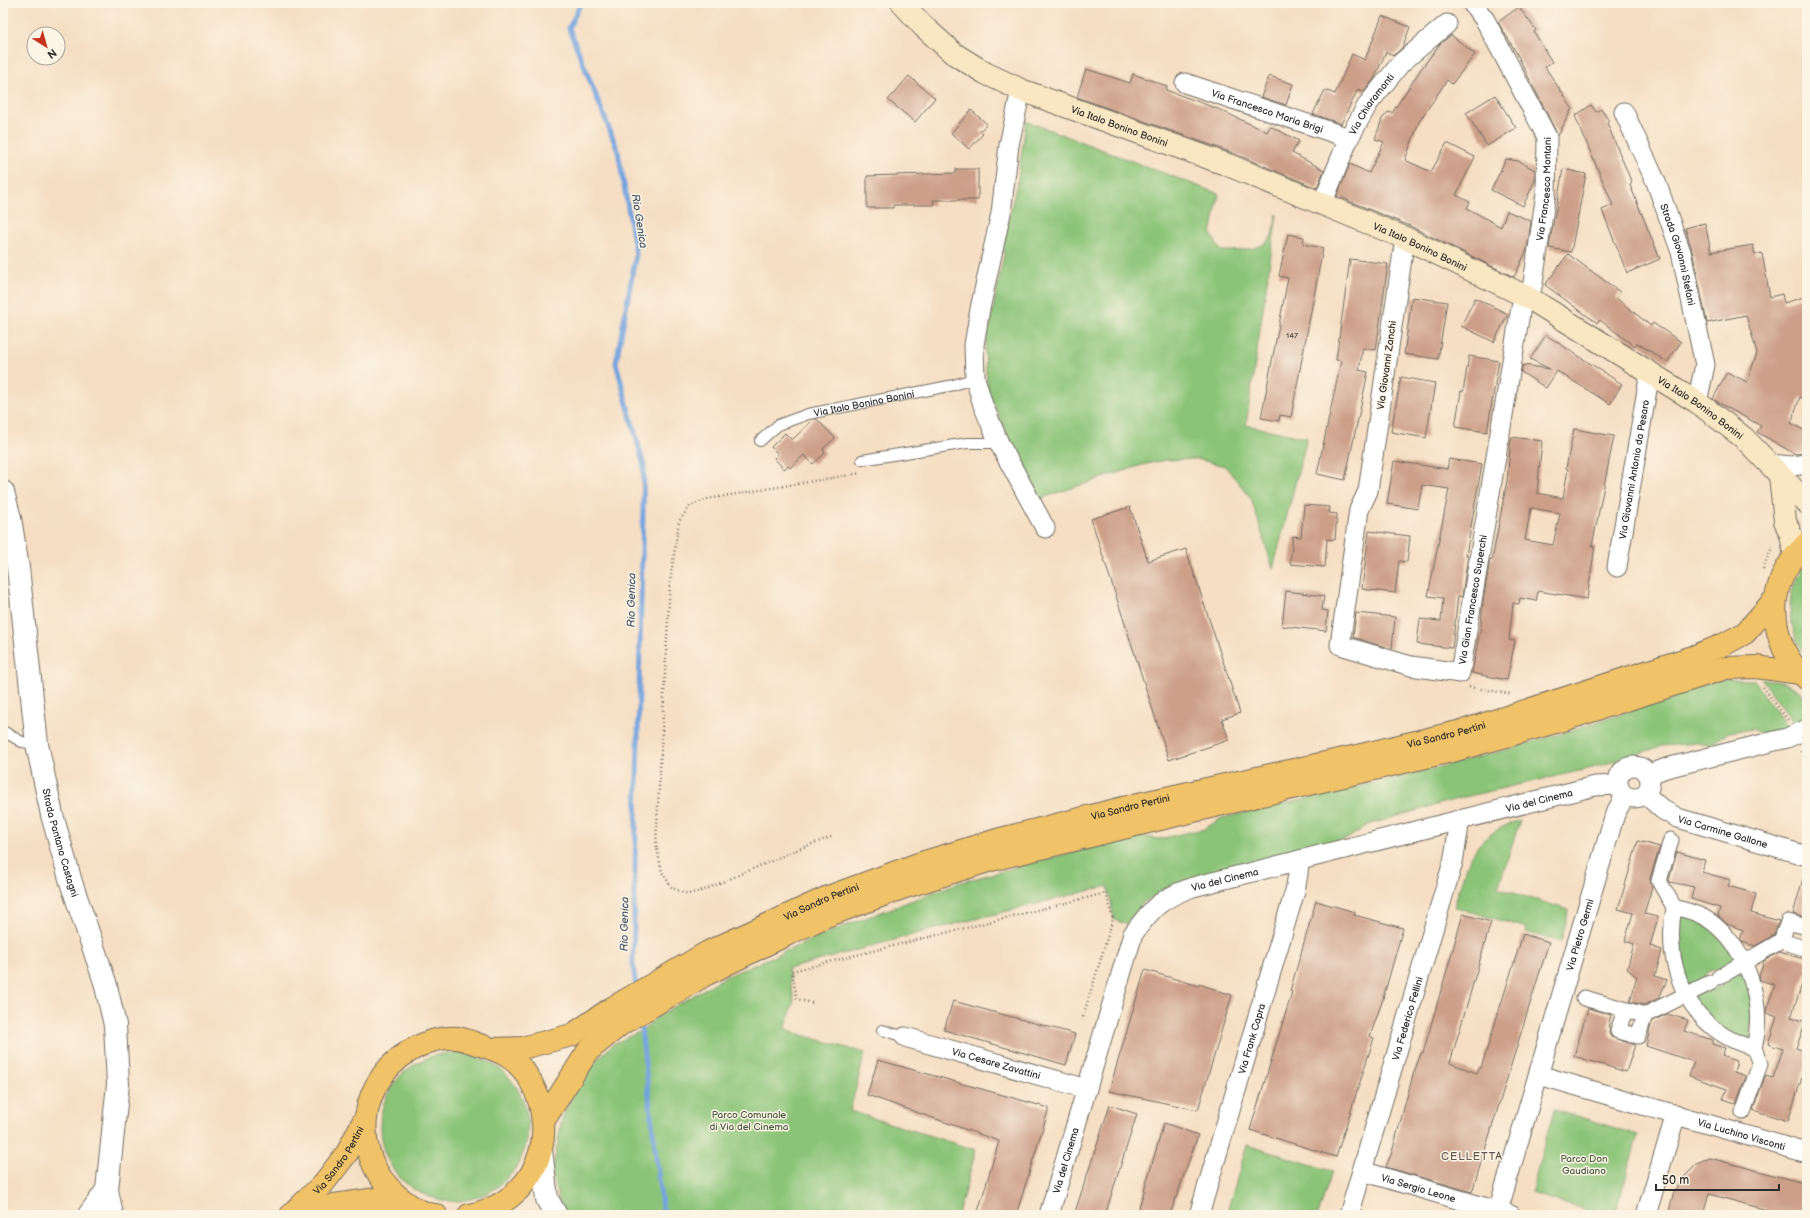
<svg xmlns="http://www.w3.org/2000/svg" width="1810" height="1218" viewBox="0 0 1810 1218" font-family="'Balsamiq Sans',sans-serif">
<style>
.green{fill:#8bc478;stroke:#5b7852}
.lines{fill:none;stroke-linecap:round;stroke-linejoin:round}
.stream{stroke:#73a3dd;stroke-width:5}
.building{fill:#cc9f88;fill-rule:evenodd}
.service-casing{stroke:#726a60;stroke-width:12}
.pedestrian-casing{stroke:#726a60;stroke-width:17}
.minor-casing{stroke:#726a60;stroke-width:21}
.tertiary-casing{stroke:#726a60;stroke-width:24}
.secondary-casing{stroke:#726a60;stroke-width:24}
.primary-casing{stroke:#726a60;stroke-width:24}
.path{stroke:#726a60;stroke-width:2.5;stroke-dasharray:1 3;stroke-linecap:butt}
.service{stroke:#fff;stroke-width:10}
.pedestrian{stroke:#fff;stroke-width:15}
.minor{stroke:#fff;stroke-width:19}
.tertiary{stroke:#fff;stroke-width:22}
.secondary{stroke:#f9e7c3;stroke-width:22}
.primary{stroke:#f1c369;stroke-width:22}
.labels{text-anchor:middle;stroke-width:3;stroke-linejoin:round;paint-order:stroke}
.number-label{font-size:8px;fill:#534842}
.street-label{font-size:10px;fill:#2b2b2b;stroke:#fcf5e5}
.park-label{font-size:10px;fill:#485942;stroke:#fcf5e5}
.water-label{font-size:11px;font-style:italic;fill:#445569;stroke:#fcf5e5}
.neighbourhood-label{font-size:11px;letter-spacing:1px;fill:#63544c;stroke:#fcf5e5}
</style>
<rect width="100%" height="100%" fill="#fcf5e5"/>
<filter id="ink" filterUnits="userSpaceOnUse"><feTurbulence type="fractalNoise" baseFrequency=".025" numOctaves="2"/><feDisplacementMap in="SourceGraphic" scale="8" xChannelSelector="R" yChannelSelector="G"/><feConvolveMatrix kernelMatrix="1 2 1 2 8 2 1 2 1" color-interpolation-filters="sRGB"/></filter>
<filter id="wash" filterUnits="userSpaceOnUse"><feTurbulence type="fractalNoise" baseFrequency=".012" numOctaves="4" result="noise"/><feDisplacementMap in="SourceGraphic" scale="16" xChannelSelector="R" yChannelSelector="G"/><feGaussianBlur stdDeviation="0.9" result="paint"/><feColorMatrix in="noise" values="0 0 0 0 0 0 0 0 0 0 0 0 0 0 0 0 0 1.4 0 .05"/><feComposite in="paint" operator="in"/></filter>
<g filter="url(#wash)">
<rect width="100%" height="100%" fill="#f5dec3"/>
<path class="green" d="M1026 121 1219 194 1211 234 1221 251C1236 251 1260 251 1270 239 1274 233 1275 221 1277 214L1246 425 1307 438 1273 569 1251 498 1225 466 1197 459 1166 460 1142 465 1042 498 1020 463 988 392 986 371 985 349 1004 254 1005 233 1018 179Z
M1807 563V657C1786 628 1783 591 1807 563Z
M1761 678C1777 682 1801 683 1806 702 1808 710 1807 716 1802 722L1795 725Z
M1718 679 1754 680 1788 728 1762 734 1753 729 1729 732 1711 744 1698 743 1662 746 1592 768 1464 797 1394 817 1368 825 1347 839 1173 884 1144 902 1126 924 1114 920 1108 886 919 933 788 969 794 1000 785 1030 865 1053 850 1111 976 1150 958 1215H567L559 1201 552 1174 562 1118 574 1091 592 1065 613 1044 641 1031 660 1015 723 978 842 927 958 883 1047 859 1141 836 1159 839 1204 829 1222 818C1297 801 1373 784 1448 765 1540 742 1630 713 1718 679Z
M1520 820 1498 888 1569 910 1561 942 1526 932 1527 928 1454 907C1467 862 1471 836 1520 820Z
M1684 913 1710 927 1740 962 1721 973C1714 968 1711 970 1705 974V980L1687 991 1674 920Z
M1743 966 1750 981 1752 1045 1728 1035 1689 996 1713 988H1718L1722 985 1724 980Z
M380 1127a74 74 0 1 1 148 0a74 74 0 1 1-148 0Z
M1554 1109 1638 1135 1615 1215H1604L1531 1193Z
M1247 1145 1332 1171 1318 1215H1226Z"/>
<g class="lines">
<path class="stream" d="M581 3 569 28 618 151 636 254 616 363 644 466 633 962 636 988
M640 1020 662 1207 665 1215"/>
</g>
<g id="blocks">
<path class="building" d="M1519 7 1536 30 1534 32 1552 62 1545 67 1572 108 1558 136 1516 52 1498 22Z
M1382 16 1410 27 1402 48 1394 55 1386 52 1374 79 1364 92 1358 89 1341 124 1313 114 1325 90 1335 94 1352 54 1365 60Z
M1451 35 1475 54 1452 84 1447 80 1419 122 1405 160 1431 172 1447 143 1475 157 1456 195 1470 202 1467 208 1501 227 1507 211 1531 221 1527 250 1514 277 1410 226 1337 196 1350 164 1369 173 1384 142 1375 139 1382 119 1388 112 1392 113 1421 69 1440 44Z
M1086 69 1130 83 1133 74 1167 86 1166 90 1218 109 1267 132 1270 126 1299 141 1292 153 1324 170 1317 188 1233 153 1077 97Z
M909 76 935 98 915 122 888 100Z
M1269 76 1293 84 1286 105 1261 97Z
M1495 95 1516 128 1487 146 1466 113Z
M1591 105 1596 112 1601 109 1609 121 1607 123 1632 183 1630 185 1660 259 1627 273 1602 210 1613 205 1575 116Z
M971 110 987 124 980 131 983 134 969 149 951 133Z
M1506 159 1518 161 1535 170V181L1523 206 1491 190 1501 170 1502 171 1501 169Z
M956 169H978V200H933L934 205H893V208H867V176L956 173Z
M1563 169 1586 174 1571 252 1549 248Z
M1705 223 1711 252 1753 245 1755 255 1762 253 1770 297 1782 294 1784 303 1807 296V400L1800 397 1791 423 1807 432V453L1795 454 1757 432 1761 426 1721 404 1713 399 1727 372 1747 382 1757 353 1746 315 1707 323 1692 250 1685 228Z
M1288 234 1304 237 1303 244 1323 248 1291 417 1280 415 1279 421 1261 418 1288 278 1279 276Z
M1568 254 1620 292 1616 298 1651 326 1653 323 1681 342 1667 362 1637 343 1634 346 1600 320 1597 323 1545 285Z
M1350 259 1388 264 1376 350 1363 348 1359 370 1368 372 1345 480 1317 474 1341 361 1336 360Z
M1412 297 1447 302 1438 359 1404 354Z
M1475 298 1508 314 1494 342 1461 326Z
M1546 335 1622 384 1610 404 1557 371 1546 388 1521 372 1523 365 1550 369 1530 359Z
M1469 356 1499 361 1487 432 1455 427 1461 391 1463 392Z
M1401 377 1435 383 1426 438 1391 432Z
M814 419H817L835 438 823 449 825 453 813 464 804 455 790 468 788 466 784 469 774 458 778 454 771 447 785 433 792 440Z
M1574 429 1614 436 1592 546H1595L1587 599 1538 591 1536 601 1520 598 1519 604 1513 603 1509 640 1515 641 1507 680 1472 673 1479 635H1480L1483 601 1490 559 1492 560 1507 481 1511 437 1542 441 1537 493 1563 498 1568 469 1566 468ZM1531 508 1560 513 1553 545 1525 540Z
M1449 459 1482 464 1466 555H1468L1462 597 1458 596 1452 648 1417 644 1420 619 1441 621 1443 598 1428 596 1449 489 1422 485 1418 509 1387 504 1394 461 1447 469Z
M1304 505 1330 507 1329 513 1337 514 1335 540 1327 539 1325 567 1290 564 1293 536 1301 537Z
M1130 507 1148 561 1186 549 1240 713 1222 719 1229 740 1169 760 1091 519Z
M1369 531 1410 536 1407 562 1399 561 1395 593 1362 589Z
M1286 591 1324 596 1322 610 1328 611 1326 631 1282 626Z
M1356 613 1395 617 1392 649 1353 637Z
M1638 841 1660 847 1650 878 1652 887 1644 914 1658 917 1650 946 1662 950 1655 976 1667 980 1659 998 1644 1005 1630 1002 1637 977 1627 969 1634 944 1625 941 1633 913 1618 909Z
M1677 852 1705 860 1702 872 1730 880 1728 886 1756 894 1751 913 1779 921 1774 935 1755 946 1742 942 1740 940 1743 930 1727 924 1718 916 1720 908 1691 899 1694 887 1670 882 1669 880Z
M1803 879 1807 880V918L1793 914Z
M1316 901 1355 912 1354 915 1403 928 1382 1002 1370 1036 1374 1038 1336 1157 1250 1130 1292 992 1290 991Z
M1463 914 1491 922 1450 1063 1477 1073 1479 1068H1481L1523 934 1549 942 1472 1192 1386 1167 1392 1152 1413 1075 1421 1053H1423Z
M1779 952 1807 960V970L1791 1017 1806 1022 1796 1048 1807 1052V1062L1788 1121 1753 1110 1765 1076 1773 1078 1783 1049 1768 1044 1777 1017 1766 1013V1010L1775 985 1760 980 1759 976 1764 961Z
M1145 970 1199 986V984L1232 995 1198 1110 1109 1091Z
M953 1001 1075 1034 1066 1065 944 1030Z
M1588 1008 1611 1015 1608 1027H1610L1609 1033 1611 1037 1635 1045 1626 1072 1574 1056Z
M1667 1014 1688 1020 1684 1031 1712 1040V1044L1725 1048 1722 1056 1737 1061 1734 1072 1746 1076 1736 1104 1723 1099 1727 1089 1689 1076 1694 1062 1646 1046 1652 1021Z
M878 1060 1049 1108 1016 1215H977L999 1141 867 1095Z
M1110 1105 1137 1114 1105 1215H1074Z
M1164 1123 1198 1135 1170 1215H1137Z
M1710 1158 1807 1184V1215H1785L1709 1194 1703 1215H1668L1674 1192 1683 1178 1697 1164Z"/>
</g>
</g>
<g filter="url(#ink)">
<use href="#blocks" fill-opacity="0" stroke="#726a60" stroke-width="1"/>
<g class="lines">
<g class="service-casing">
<g id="service">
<path id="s1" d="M760 441 778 425 808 414 954 385 975 378"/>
<path d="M862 460 967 443H999"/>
<path d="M3 731 22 742 37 744"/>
<path d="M882 1030 905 1037"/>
</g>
</g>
<g class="pedestrian-casing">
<path id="pedestrian" d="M1671 840 1659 881 1674 907C1663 969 1690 1031 1754 1048 1765 1005 1749 953 1714 924 1702 914 1688 911 1674 907
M1781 941 1788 922 1807 927
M1719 977 1781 941 1807 949
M1584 998 1645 1015 1710 983
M1625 1010 1618 1031 1638 1036 1645 1015
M1743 1112 1760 1064 1754 1048"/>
</g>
<g class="minor-casing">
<g id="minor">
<path id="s2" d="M1185 83 1349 138"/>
<path d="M1021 90 1009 145 1001 213 980 309 974 345 975 378 983 405 999 443 1045 528"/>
<path id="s3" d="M1624 112 1656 182 1681 252 1705 365 1697 402"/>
<path id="s4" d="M1322 204 1349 138 1368 104 1401 63 1447 24"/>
<path id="s5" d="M1405 238 1368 491 1359 510 1340 645 1411 666 1460 673 1521 307 1529 298 1533 283 1546 193 1547 137 1485 20 1472 3"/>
<path d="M1770 464 1791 466 1807 464"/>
<path id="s6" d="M1617 567 1650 372"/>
<circle cx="1634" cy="782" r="16"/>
<path d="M1648 775 1666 768 1787 738 1807 729"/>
<path id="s7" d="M1645 794 1663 810 1678 818 1807 856"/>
<path id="s8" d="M905 1037 1087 1089"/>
<path id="s9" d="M1539 1075 1807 1153"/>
<path id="s10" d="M1362 1171 1511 1215"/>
<path id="s11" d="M1498 1211 1615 814 1625 796"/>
<path id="s12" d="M1049 1215 1133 934C1153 907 1160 899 1193 887L1595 786 1618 785"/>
<path id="s13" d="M1199 1215 1295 891 1298 874 1299 860"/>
<path id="s14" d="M1349 1215 1453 862 1458 833 1459 820"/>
<path d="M1646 1215 1676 1114"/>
</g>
</g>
<g class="tertiary-casing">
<g id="tertiary">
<path id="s15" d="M3 492 10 518 18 568 37 744 52 815 71 882 105 982 115 1025 118 1084 107 1190 112 1215"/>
<path d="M541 1150 547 1199 556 1215"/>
<path d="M89 1215 107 1190"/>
</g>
</g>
<g class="secondary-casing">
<g id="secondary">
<path id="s16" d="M902 3 923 26 953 53 985 73 1021 90 1228 165 1405 238 1529 298 1697 402 1744 438 1807 503"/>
<path d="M1780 476 1785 521 1791 535 1795 555"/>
</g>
</g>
<g class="primary-casing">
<g id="primary">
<path d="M1807 543C1797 553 1788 563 1783 575 1767 609 1777 655 1807 679"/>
<path id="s17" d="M494 1049 522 1048 572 1035 612 1008 708 952 828 897 918 864 997 840 1143 803 1357 756 1466 730 1693 657 1723 645 1745 633 1776 598"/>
<path d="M544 1120 588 1051 621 1024 705 975 765 945 824 917 905 887 991 860 1214 806 1456 750 1563 720 1726 668 1756 667 1800 673"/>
<path id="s18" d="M291 1215 323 1184 347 1153 364 1120"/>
<path d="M306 1215 334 1205 377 1199 406 1204"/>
<path d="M436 1215C423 1214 409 1205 399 1197 346 1154 358 1074 419 1046 430 1041 445 1037 457 1038 464 1039 471 1042 477 1044 501 1051 517 1058 530 1080 562 1137 534 1203 469 1215"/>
</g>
</g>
<path class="path" d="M1763 569 1773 545
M1469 687 1512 694
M1763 687 1788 720
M1801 751 1807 762
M831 837 801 848 704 890 688 894 672 888 662 872 656 844 670 582 679 521 690 506 707 499 861 473
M812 1003 797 999 792 971 1106 893 1113 919 1082 1020"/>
<use href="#service" class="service"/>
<use href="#pedestrian" class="pedestrian"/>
<use href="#minor" class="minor"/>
<use href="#tertiary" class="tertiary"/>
<use href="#secondary" class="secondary"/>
<use href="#primary" class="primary"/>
</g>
</g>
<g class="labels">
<g class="number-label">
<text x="1292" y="338">147</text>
</g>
<g class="street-label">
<text dy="4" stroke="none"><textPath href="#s4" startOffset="112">Via Chiaramonti</textPath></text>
<text dy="4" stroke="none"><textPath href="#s2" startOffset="87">Via Francesco Maria Brigi</textPath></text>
<text dy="4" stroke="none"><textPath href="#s16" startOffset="254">Via Italo Bonino Bonini</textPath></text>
<text dy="4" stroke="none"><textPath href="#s5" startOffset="1030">Via Francesco Montani</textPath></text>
<text dy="4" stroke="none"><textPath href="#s16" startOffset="578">Via Italo Bonino Bonini</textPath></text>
<text dy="4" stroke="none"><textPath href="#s3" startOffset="153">Strada Giovanni Stefani</textPath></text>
<text transform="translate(1386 365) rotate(-82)" y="4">Via Giovanni Zanchi</text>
<text dy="4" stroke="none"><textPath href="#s1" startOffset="113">Via Italo Bonino Bonini</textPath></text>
<text dy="4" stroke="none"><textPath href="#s16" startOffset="902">Via Italo Bonino Bonini</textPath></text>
<text dy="4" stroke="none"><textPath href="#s6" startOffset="99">Via Giovanni Antonio da Pesaro</textPath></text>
<text dy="4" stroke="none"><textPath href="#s5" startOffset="611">Via Gian Francesco Superchi</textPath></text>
<text dy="4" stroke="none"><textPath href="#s17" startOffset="1011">Via Sandro Pertini</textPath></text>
<text dy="4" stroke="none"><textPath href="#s12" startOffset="728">Via del Cinema</textPath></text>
<text dy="4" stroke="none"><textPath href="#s17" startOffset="687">Via Sandro Pertini</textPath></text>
<text dy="4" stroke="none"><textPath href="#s7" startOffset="88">Via Carmine Gallone</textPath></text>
<text dy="4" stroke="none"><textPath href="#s15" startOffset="356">Strada Pantano Castagni</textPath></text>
<text dy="4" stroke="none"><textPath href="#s12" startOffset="404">Via del Cinema</textPath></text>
<text dy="4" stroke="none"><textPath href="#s17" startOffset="363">Via Sandro Pertini</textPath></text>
<text dy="4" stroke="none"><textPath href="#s11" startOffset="288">Via Pietro Germi</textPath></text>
<text dy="4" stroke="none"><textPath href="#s14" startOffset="205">Via Federico Fellini</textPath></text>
<text dy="4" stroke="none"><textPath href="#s13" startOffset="184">Via Frank Capra</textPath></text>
<text dy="4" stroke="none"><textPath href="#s8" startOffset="95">Via Cesare Zavattini</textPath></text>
<text dy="4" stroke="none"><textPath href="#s9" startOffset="211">Via Luchino Visconti</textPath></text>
<text dy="4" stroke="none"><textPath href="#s18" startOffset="73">Via Sandro Pertini</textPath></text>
<text dy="4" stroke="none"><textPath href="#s12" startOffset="57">Via del Cinema</textPath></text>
<text dy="4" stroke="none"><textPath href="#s10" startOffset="59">Via Sergio Leone</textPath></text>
</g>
<g class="park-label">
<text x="749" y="1118">Parco Comunale<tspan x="749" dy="12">di Via del Cinema</tspan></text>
<text x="1584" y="1162">Parco Don<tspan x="1584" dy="12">Gaudiano</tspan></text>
</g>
<g class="water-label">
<text transform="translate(640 221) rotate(81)" y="4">Rio Genica</text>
<text transform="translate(631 600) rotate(-89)" y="4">Rio Genica</text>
<text transform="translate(624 924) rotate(-89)" y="4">Rio Genica</text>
</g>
<g class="neighbourhood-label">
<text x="1472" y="1160">CELLETTA</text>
</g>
</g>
<rect width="1810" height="1218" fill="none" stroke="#fcf5e5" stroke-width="16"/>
<g transform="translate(46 46) rotate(143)"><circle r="19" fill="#fcf5e5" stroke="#a8a49b"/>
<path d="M0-3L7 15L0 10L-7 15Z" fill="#c8321e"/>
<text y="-6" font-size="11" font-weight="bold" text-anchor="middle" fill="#2b2b2b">N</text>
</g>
<path d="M1656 1184v6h123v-6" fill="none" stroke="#2b2b2b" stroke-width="2"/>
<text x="1662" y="1184" font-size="12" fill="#2b2b2b" stroke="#fcf5e5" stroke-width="3" paint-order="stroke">50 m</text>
</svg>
